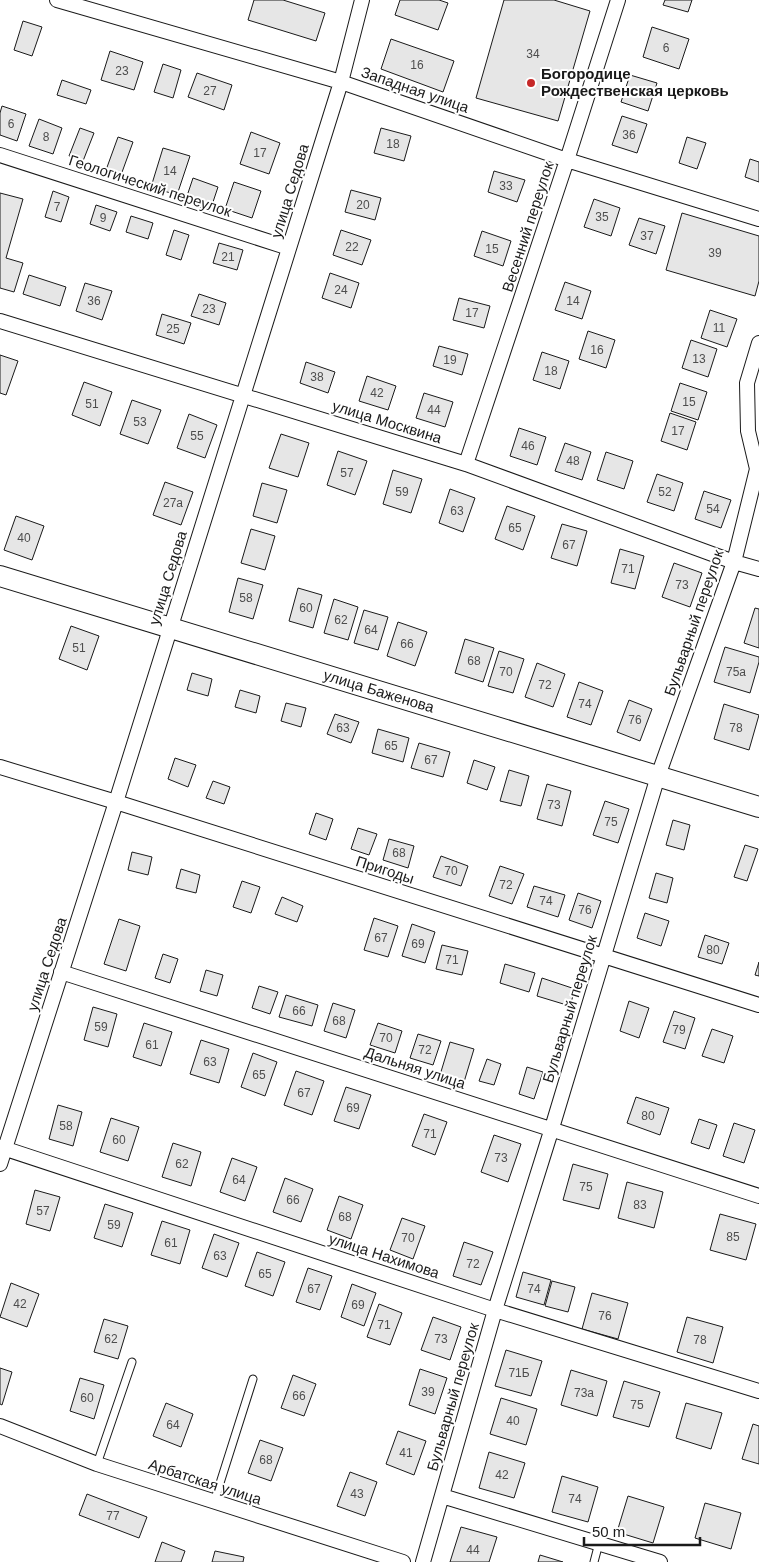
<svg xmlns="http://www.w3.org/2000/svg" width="759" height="1562" viewBox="0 0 759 1562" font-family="Helvetica,sans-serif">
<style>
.building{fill:#e6e6e6;stroke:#1a1a1a}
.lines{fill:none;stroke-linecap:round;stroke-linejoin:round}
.lane-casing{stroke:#1a1a1a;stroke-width:9}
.street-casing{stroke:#1a1a1a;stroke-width:16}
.secondary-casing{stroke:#1a1a1a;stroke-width:22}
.lane{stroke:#fff;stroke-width:7}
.street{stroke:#fff;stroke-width:14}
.secondary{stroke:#fff;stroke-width:20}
.poi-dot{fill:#c62828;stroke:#fff;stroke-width:2}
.labels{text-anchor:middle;stroke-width:4;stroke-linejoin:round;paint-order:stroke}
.number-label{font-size:12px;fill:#4d4d4d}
.poi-label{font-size:15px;font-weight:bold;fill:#1a1a1a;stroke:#fff;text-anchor:start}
.street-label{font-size:15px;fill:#1a1a1a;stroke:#fff}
</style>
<rect width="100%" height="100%" fill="#fff"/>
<path class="building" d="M254 0H283L325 13 316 41 248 20Z
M400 0H439L448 3 438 30 395 15Z
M504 0H554L590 11 558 121 476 98Z
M665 0H692L688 12 663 5Z
M23 21 42 27 32 56 14 50Z
M652 27 689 39 679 69 643 57Z
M391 39 454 61 443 92 381 69Z
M110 51 143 62 134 90 101 80Z
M163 64 181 70 173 98 154 92Z
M197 73 232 85 224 110 188 97Z
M630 75 657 83 648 111 621 102Z
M62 80 91 90 86 104 57 95Z
M2 106 26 114 17 141 0 135V113Z
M622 116 647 124 637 153 612 145Z
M39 119 62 128 53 154 29 146Z
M80 128 94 133 83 161 69 156Z
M381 128 411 136 404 161 374 153Z
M251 132 280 143 269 174 240 164Z
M118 137 133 142 121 175 106 170Z
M687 137 706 143 697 169 679 163Z
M163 148 190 156 177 195 151 187Z
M750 159 759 162V182L745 177Z
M494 171 525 180 517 202 488 192Z
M193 178 218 187 210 211 185 202Z
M234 182 261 191 252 218 225 209Z
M351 190 381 198 375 220 345 212Z
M53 191 69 197 61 222 45 217Z
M0 193 23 199 6 258 23 263 14 292 0 288Z
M594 199 620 208 611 236 584 227Z
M96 205 117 212 110 231 90 224Z
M682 213 759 236V281L755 296 666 270Z
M131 216 153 223 148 239 126 232Z
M639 218 665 226 656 254 629 245Z
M174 230 189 235 181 260 166 255Z
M341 230 371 240 362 265 333 255Z
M482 231 511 241 503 266 474 256Z
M219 243 243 250 237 270 213 263Z
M330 273 359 283 351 308 322 298Z
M29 275 66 287 60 306 23 294Z
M565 282 591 291 582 319 555 310Z
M85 283 112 291 102 320 76 311Z
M199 294 226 303 219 325 191 316Z
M459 298 490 306 484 328 453 320Z
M710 310 737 319 727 347 701 338Z
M162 314 191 323 184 344 156 335Z
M588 331 615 340 606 368 579 359Z
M691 340 717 349 708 377 682 368Z
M439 346 468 354 462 375 433 366Z
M542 352 569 361 560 389 533 380Z
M0 355 18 361 6 395 0 393Z
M306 362 335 372 328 393 300 383Z
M367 376 396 386 388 410 359 401Z
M84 382 112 392 100 426 72 415Z
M680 383 707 392 698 420 671 411Z
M424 393 453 402 445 427 416 418Z
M132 400 161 410 148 444 120 434Z
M670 413 696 422 687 450 661 441Z
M189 414 217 425 205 458 177 448Z
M519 428 546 437 537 465 510 456Z
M281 434 309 443 298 477 269 468Z
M565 443 591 452 582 480 555 471Z
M338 451 367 461 355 495 327 485Z
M606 452 633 461 624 489 597 480Z
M393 470 422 479 411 513 383 504Z
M657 474 683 483 674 511 647 502Z
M165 482 193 492 181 525 153 515Z
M262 483 287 490 277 523 253 516Z
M450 489 475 498 463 532 439 523Z
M704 491 731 500 721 528 695 519Z
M507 506 535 516 523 550 495 539Z
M16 516 44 526 32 560 4 550Z
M562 524 587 531 577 566 551 558Z
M251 529 275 536 265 570 241 563Z
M620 549 644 556 635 589 611 583Z
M674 563 702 573 690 607 662 597Z
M238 578 263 585 253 619 229 612Z
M298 588 322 595 313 628 289 621Z
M334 599 358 607 348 640 324 633Z
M755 608 759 609V648L744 643Z
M364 610 388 617 378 650 354 643Z
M398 622 427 632 415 666 387 656Z
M71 626 99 636 87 670 59 659Z
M465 639 494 648 483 682 455 673Z
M725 647 759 657V662L750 693 714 682Z
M499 651 524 659 513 693 488 686Z
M537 663 565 674 553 707 525 697Z
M192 673 212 679 208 696 187 690Z
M579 682 603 691 591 725 567 717Z
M240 690 260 696 256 713 235 707Z
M629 700 652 709 640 741 617 732Z
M286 703 306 708 301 727 281 721Z
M724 704 759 715 749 750 714 739Z
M335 714 359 722 351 743 327 734Z
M378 729 409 738 403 762 372 753Z
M419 743 450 752 443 777 411 768Z
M175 758 196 765 188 787 168 779Z
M474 760 495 767 487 790 467 783Z
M509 770 529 776 521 806 500 801Z
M213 781 230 787 224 804 206 798Z
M547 784 571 791 562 826 537 819Z
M605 801 629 809 618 843 593 835Z
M316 813 333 819 326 840 309 834Z
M673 820 690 825 684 850 666 845Z
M358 828 377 834 369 855 351 849Z
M389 839 414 846 408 868 383 860Z
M745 845 758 849 747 881 734 877Z
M132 852 152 857 148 875 128 870Z
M441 856 468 866 461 886 433 877Z
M500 866 524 874 512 904 489 896Z
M181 869 200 875 196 893 176 888Z
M656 873 673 878 667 903 649 898Z
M242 881 260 887 251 913 233 907Z
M534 886 565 895 558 917 527 907Z
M578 893 601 901 592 928 569 920Z
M282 897 303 906 297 922 275 914Z
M645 913 669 921 661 946 637 938Z
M374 918 398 926 388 957 364 950Z
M119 919 140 926 126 971 104 964Z
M412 924 435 932 425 963 402 956Z
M705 935 729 943 722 964 698 957Z
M442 945 468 951 462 975 436 969Z
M163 954 178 959 170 983 155 978Z
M759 962V976L755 975Z
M505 964 535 973 529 992 500 983Z
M206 970 223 975 217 996 200 991Z
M542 978 575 989 570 1006 537 996Z
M259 986 278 992 270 1014 252 1008Z
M286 995 318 1005 312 1026 279 1017Z
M629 1001 649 1008 639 1038 620 1031Z
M333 1003 355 1010 346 1038 324 1031Z
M93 1007 117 1014 108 1047 84 1040Z
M674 1011 695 1018 685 1049 663 1042Z
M144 1023 172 1032 161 1066 133 1057Z
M378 1023 402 1031 395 1053 370 1045Z
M712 1029 733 1036 724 1063 702 1056Z
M418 1034 441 1041 433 1065 410 1058Z
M201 1040 229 1049 219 1083 190 1074Z
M450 1042 474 1049 464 1082 440 1075Z
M253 1053 277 1062 265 1096 241 1087Z
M487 1059 501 1064 494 1085 479 1081Z
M527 1067 543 1072 534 1099 519 1094Z
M296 1071 324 1081 312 1115 284 1105Z
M346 1087 371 1095 359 1129 334 1121Z
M636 1097 669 1108 660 1135 627 1123Z
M58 1105 82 1112 73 1146 49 1139Z
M424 1114 447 1122 435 1155 412 1146Z
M111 1118 139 1127 128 1161 100 1152Z
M699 1119 717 1125 709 1149 691 1143Z
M734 1123 755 1130 744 1163 723 1156Z
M494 1135 521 1144 508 1182 481 1172Z
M173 1143 201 1152 191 1186 162 1177Z
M232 1158 257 1167 245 1201 220 1192Z
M573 1164 608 1174 599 1209 563 1200Z
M285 1178 313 1189 301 1222 273 1212Z
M627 1182 663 1192 654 1228 618 1218Z
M35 1190 60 1197 50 1231 26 1224Z
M339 1196 363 1205 351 1239 327 1230Z
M105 1204 133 1213 122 1247 94 1238Z
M720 1214 756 1224 746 1260 710 1250Z
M402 1218 425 1226 413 1259 390 1250Z
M162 1221 190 1230 180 1264 151 1255Z
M214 1234 239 1243 227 1277 202 1268Z
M464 1242 493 1252 481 1285 453 1276Z
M257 1252 285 1262 273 1296 245 1286Z
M308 1268 332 1276 320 1310 296 1302Z
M523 1272 551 1280 544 1305 516 1297Z
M552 1281 575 1287 568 1312 545 1306Z
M11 1283 39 1294 27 1327 0 1317Z
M352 1284 376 1293 364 1326 341 1317Z
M592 1293 628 1303 618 1339 582 1329Z
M379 1304 402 1313 390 1345 367 1337Z
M433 1317 461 1327 450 1360 421 1350Z
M687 1317 723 1327 713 1363 677 1352Z
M104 1319 128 1326 118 1359 94 1352Z
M506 1350 542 1361 531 1396 495 1386Z
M0 1368 12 1372 2 1405 0 1404Z
M420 1369 447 1378 435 1414 409 1405Z
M571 1370 607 1381 597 1416 561 1405Z
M293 1375 316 1384 304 1416 281 1408Z
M80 1378 104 1385 94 1419 70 1411Z
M624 1381 660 1392 649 1427 613 1417Z
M501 1398 537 1409 526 1445 490 1434Z
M166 1403 193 1414 181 1447 153 1436Z
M686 1403 722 1413 711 1449 676 1438Z
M753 1424 759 1426V1464L742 1459Z
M398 1431 426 1441 414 1475 386 1464Z
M260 1440 283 1448 271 1481 248 1473Z
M489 1452 525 1463 514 1498 479 1488Z
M350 1472 377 1482 365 1516 337 1506Z
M562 1476 598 1487 588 1522 552 1512Z
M87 1494 147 1517 139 1538 79 1515Z
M628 1496 664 1507 653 1543 617 1532Z
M705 1503 741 1513 731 1549 695 1538Z
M461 1527 497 1537 489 1562H450Z
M162 1542 185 1551 181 1562H155Z
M215 1551 244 1557 243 1562H212Z
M540 1555 563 1562H538Z"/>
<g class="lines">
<g class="lane-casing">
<path id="lane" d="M97 1464 132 1362
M214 1502 253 1379
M594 1562 599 1543"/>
</g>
<g class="street-casing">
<path id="street" d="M57 0 341 82 567 160 759 219
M0 155 289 248
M0 321 466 464 734 562 759 569
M466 464 567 160 618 0
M0 767 116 802 759 1005
M61 972 759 1196
M0 1147 495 1310 759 1391
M0 1164 116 802 341 82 362 0
M0 1426 97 1464 403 1562
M442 1496 660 1562
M423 1562 495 1310 552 1128 658 776 734 562 757 469 748 431 747 383 759 343"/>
</g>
<g class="secondary-casing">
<g id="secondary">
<path id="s1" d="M0 576 759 807"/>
</g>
</g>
<use href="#lane" class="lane"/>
<use href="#street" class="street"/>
<use href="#secondary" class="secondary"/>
</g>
<circle class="poi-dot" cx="531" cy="83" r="5"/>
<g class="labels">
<g class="number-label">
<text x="666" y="52">6</text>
<text x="533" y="58">34</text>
<text x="417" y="69">16</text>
<text x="122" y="75">23</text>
<text x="210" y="95">27</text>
<text x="11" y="128">6</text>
<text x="629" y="139">36</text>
<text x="46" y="141">8</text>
<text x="393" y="148">18</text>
<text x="260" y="157">17</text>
<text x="170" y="175">14</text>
<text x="506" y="190">33</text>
<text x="363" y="209">20</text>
<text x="57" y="211">7</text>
<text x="602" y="221">35</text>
<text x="103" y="222">9</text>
<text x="647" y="240">37</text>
<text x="352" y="251">22</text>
<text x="492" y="253">15</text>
<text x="715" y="257">39</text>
<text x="228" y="261">21</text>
<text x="341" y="294">24</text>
<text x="94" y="305">36</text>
<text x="573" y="305">14</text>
<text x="209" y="313">23</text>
<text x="472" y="317">17</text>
<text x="719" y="332">11</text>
<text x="173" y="333">25</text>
<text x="597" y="354">16</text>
<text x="699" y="363">13</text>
<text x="450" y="364">19</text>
<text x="551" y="375">18</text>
<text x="317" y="381">38</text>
<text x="377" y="397">42</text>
<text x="689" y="406">15</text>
<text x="92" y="408">51</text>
<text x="434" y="414">44</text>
<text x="140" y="426">53</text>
<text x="678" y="435">17</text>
<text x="197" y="440">55</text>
<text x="528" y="450">46</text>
<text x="573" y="465">48</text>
<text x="347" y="477">57</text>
<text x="402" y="496">59</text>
<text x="665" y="496">52</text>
<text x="173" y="507">27а</text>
<text x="713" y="513">54</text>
<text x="457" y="515">63</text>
<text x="515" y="532">65</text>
<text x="24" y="542">40</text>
<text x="569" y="549">67</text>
<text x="628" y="573">71</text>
<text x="682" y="589">73</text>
<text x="246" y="602">58</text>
<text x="306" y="612">60</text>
<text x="341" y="624">62</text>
<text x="371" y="634">64</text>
<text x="407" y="648">66</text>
<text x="79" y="652">51</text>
<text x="474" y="665">68</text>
<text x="506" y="676">70</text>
<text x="736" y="676">75а</text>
<text x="545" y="689">72</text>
<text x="585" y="708">74</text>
<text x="635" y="724">76</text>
<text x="343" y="732">63</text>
<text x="736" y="732">78</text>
<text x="391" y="750">65</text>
<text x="431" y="764">67</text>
<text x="554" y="809">73</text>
<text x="611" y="826">75</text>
<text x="399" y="857">68</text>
<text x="451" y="875">70</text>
<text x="506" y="889">72</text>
<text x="546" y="905">74</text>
<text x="585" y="914">76</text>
<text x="381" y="942">67</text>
<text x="418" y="948">69</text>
<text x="713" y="954">80</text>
<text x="452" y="964">71</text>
<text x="299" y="1015">66</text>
<text x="339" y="1025">68</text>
<text x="101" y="1031">59</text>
<text x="679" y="1034">79</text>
<text x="386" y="1042">70</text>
<text x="152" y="1049">61</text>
<text x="425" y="1054">72</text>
<text x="210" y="1066">63</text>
<text x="259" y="1079">65</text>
<text x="304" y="1097">67</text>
<text x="353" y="1112">69</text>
<text x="648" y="1120">80</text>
<text x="66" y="1130">58</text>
<text x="430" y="1138">71</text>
<text x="119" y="1144">60</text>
<text x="501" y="1162">73</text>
<text x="182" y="1168">62</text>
<text x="239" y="1184">64</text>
<text x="586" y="1191">75</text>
<text x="293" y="1204">66</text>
<text x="640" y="1209">83</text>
<text x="43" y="1215">57</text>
<text x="345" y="1221">68</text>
<text x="114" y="1229">59</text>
<text x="733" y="1241">85</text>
<text x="408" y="1242">70</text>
<text x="171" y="1247">61</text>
<text x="220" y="1260">63</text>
<text x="473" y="1268">72</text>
<text x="265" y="1278">65</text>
<text x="314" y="1293">67</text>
<text x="534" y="1293">74</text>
<text x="20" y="1308">42</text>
<text x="358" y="1309">69</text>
<text x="605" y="1320">76</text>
<text x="384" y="1329">71</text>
<text x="111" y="1343">62</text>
<text x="441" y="1343">73</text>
<text x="700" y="1344">78</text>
<text x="519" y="1377">71Б</text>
<text x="428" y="1396">39</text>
<text x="584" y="1397">73а</text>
<text x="299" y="1400">66</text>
<text x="87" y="1402">60</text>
<text x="637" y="1409">75</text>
<text x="513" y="1425">40</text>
<text x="173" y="1429">64</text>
<text x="406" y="1457">41</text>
<text x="266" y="1464">68</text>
<text x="502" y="1479">42</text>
<text x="357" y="1498">43</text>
<text x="575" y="1503">74</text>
<text x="113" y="1520">77</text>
<text x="473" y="1554">44</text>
</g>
<g class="poi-label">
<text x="541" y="79">Богородице<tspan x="541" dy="17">Рождественская церковь</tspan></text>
</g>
<g class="street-label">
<text transform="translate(415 90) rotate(19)" y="5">Западная улица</text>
<text transform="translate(150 186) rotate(18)" y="5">Геологический переулок</text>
<text transform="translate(290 191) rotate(-73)" y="5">улица Седова</text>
<text transform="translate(528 227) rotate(-72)" y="5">Весенний переулок</text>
<text transform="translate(387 422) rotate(17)" y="5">улица Москвина</text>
<text transform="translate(168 578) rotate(-73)" y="5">улица Седова</text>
<text transform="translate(694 623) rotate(-71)" y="5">Бульварный переулок</text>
<text dy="5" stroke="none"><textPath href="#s1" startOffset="396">улица Баженова</textPath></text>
<text transform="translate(385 870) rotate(18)" y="5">Пригоды</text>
<text transform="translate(47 964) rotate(-72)" y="5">улица Седова</text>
<text transform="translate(570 1009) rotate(-73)" y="5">Бульварный переулок</text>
<text transform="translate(415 1068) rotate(18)" y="5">Дальняя улица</text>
<text transform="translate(384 1256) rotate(18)" y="5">улица Нахимова</text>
<text transform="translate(453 1397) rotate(-74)" y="5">Бульварный переулок</text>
<text transform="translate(205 1482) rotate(18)" y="5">Арбатская улица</text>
</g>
</g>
<path d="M584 1537v8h116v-8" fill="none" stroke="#1a1a1a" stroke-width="2.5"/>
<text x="592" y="1537" font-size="15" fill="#1a1a1a" stroke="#ffffff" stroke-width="4" paint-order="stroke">50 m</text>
</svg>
